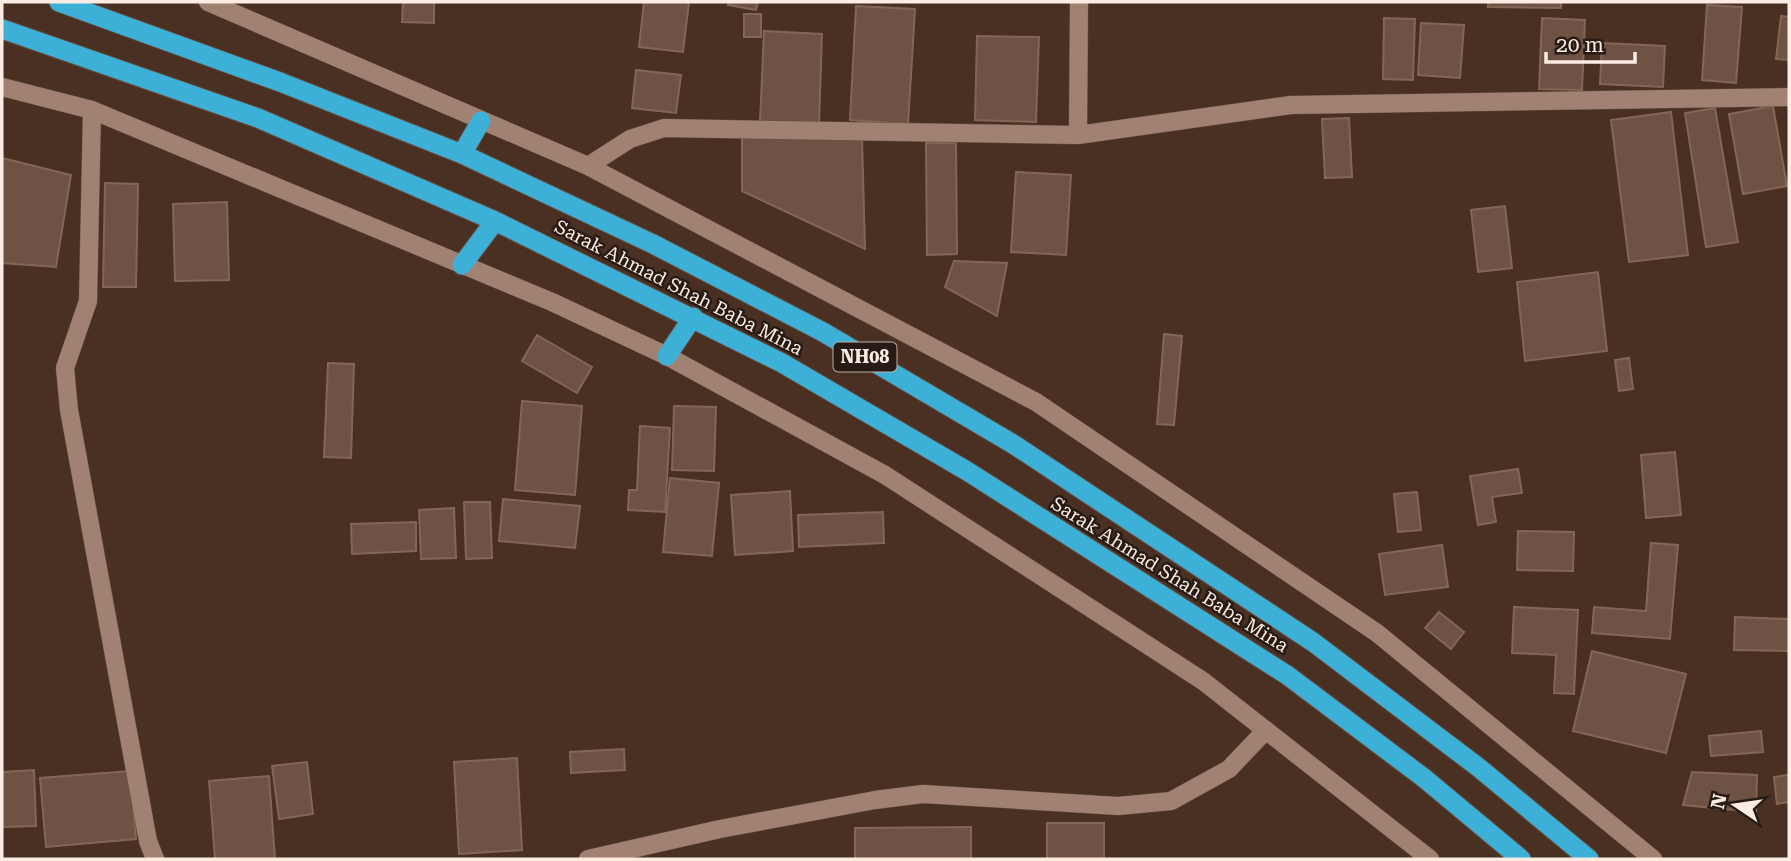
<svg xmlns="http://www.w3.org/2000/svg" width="1791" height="861" viewBox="0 0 1791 861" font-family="'Roboto Serif',serif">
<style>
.building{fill:#6e5243;stroke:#846657;stroke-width:2}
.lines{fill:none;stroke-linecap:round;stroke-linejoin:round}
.minor-casing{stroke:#654f42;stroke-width:19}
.trunk-casing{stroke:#654f42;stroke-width:21}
.minor{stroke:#a18272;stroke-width:18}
.trunk{stroke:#3cb0d6;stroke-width:19}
.labels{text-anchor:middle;stroke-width:5;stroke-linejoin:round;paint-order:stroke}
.shield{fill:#271b15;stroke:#bdada5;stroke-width:2}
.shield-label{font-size:18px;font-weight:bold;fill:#fdece3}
.street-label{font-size:19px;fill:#fdece3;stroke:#271b15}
</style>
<rect width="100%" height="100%" fill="#4a3022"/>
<path class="building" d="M403 2H434V23L402 22Z
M644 2H689L683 52 639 47Z
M729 2H758L756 10 728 5Z
M1488 2H1561V8L1488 7Z
M1707 5 1742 7 1736 83 1702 80Z
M856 6 915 9 908 124 850 120Z
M744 14H761V37H744Z
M1781 16 1789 17V60L1776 59Z
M1384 18 1415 19 1413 80 1383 79Z
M1542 18 1585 20 1582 90 1539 89Z
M1421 23 1464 25 1460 78 1418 75Z
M764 31 822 34 819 124 760 122Z
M977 36 1039 37 1036 122 975 120Z
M1602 43 1665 46 1663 87 1600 84Z
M636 70 681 75 676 113 632 108Z
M1773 106 1787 186 1743 194 1729 114Z
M1715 108 1738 242 1706 247 1685 113Z
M1671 112 1688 255 1629 262 1611 120Z
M1349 118 1352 177 1325 178 1322 119Z
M742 136 862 138 865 249 742 191Z
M926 143H956L957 254 927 255Z
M2 158 71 175 56 267 2 263Z
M1016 172 1071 175 1066 255 1011 252Z
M105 183 138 184 136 287H103Z
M227 202 229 280 175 281 173 204Z
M1505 206 1512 268 1478 272 1471 210Z
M954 261 1007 263 997 316 945 287Z
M1598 272 1607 351 1525 361 1517 282Z
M1164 334 1182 336 1174 425 1157 424Z
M537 335 592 367 577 393 522 361Z
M1629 358 1633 389 1619 391 1615 360Z
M328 363 354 364 351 458 324 457Z
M522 401 582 406 575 495 515 490Z
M674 406 716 407 714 471 672 470Z
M640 426 670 428 665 512 628 510 629 490H637Z
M1675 452 1681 515 1646 518 1641 455Z
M1518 469 1522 493 1492 497 1496 522 1478 525 1470 476Z
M670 478 719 483 712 556 663 552Z
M790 491 793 551 735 555 731 495Z
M1417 492 1421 530 1398 532 1394 494Z
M503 499 580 506 575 548 499 541Z
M464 502H490L492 558 466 559Z
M454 508 456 558 421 559 419 510Z
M883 512 884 543 799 547 798 515Z
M416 522V551L352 554 351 524Z
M1518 531 1574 532 1573 571 1517 570Z
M1651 543 1678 545 1670 639 1592 633 1594 607 1646 611Z
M1442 545 1448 587 1385 595 1379 554Z
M1514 607 1578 610 1574 694 1554 693 1556 655 1512 653Z
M1439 612 1464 632 1451 649 1425 628Z
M1735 617 1789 619V651L1734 650Z
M1592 651 1686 674 1666 753 1573 731Z
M1761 731 1763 752 1711 756 1709 736Z
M624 749 625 770 571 773 570 752Z
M517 758 522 850 459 854 454 762Z
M307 762 313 814 279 819 272 766Z
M34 770 36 826 2 827V772Z
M130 771 136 839 46 847 40 778Z
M1692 772 1757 775 1756 812 1683 805Z
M1789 775V802L1777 804 1774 777Z
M269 776 275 859H215L209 781Z
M1047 823H1104V859H1047Z
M971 827V859H855V828Z"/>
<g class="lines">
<g class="minor-casing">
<path id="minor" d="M208 2 588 166 1036 402 1377 633 1653 859
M2 87 92 110 552 302 667 356 885 475 1203 681 1430 859
M92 110 88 301 65 368 69 410 148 841 155 859
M1078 135 1079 2
M588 166 630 139 664 128 1078 135 1291 105 1789 97
M588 859 720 829 875 800 923 794 1118 806 1171 801 1229 769 1266 730"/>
</g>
<g class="trunk-casing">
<path id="trunk" d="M59 2 280 82 462 154 653 244 823 332 1013 444 1313 642 1478 767 1589 859
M2 29 258 118 495 221 782 363 967 471 1287 675 1424 778 1521 859
M462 154 481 121
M462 265 495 221
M667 356 693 317"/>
</g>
<use href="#minor" class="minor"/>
<use href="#trunk" class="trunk"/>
</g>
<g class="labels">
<rect class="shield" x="833.5" y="342.5" width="63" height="29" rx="5"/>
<g class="shield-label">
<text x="865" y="363">NH08</text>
</g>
<g class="street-label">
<text transform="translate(679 287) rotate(27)" y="7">Sarak Ahmad Shah Baba Mina</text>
<text transform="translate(1170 574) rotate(32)" y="7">Sarak Ahmad Shah Baba Mina</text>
</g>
</g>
<rect width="1791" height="861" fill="none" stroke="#fdece3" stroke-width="7"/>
<g transform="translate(1735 805) rotate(283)" stroke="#271b15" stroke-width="5" paint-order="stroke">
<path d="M0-5L12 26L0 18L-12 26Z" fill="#fdece3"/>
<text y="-10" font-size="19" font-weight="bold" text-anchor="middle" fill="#fdece3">N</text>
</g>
<path d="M1546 52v10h89v-10" fill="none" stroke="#fdece3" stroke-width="3.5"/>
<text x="1556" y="52" font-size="21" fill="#fdece3" stroke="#271b15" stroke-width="5" paint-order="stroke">20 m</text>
</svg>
